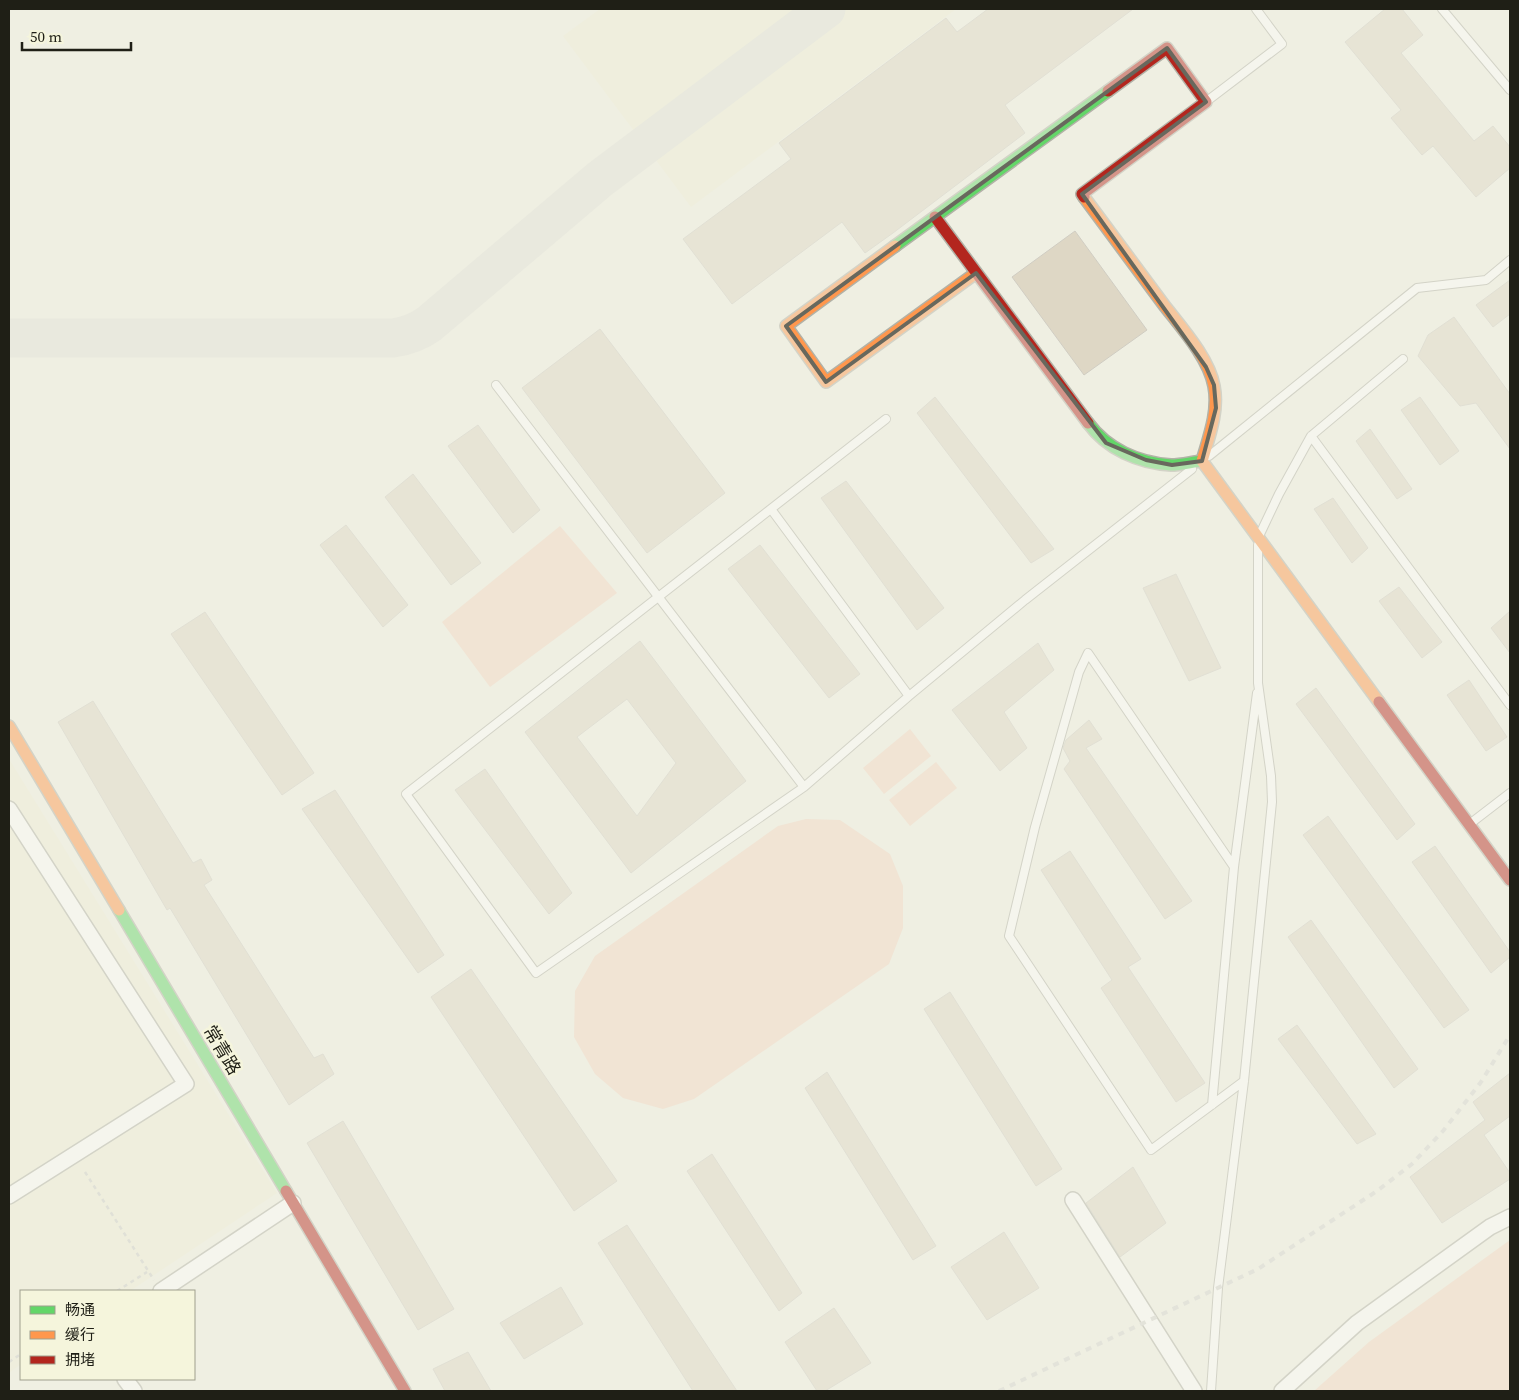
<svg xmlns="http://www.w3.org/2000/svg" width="1519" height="1400" viewBox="0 0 1519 1400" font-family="'Source Serif 4','Noto Sans SC',serif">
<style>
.built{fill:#efeed7}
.green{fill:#f3d7c4}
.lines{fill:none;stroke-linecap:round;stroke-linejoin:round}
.taxiway{stroke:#e2e2d9;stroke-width:39}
.building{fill:#ded7c5;stroke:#d0cdc3;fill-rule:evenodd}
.lane-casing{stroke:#b2b2a7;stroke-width:10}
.street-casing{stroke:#b2b2a7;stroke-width:18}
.fast-casing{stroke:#b2b2a7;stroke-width:14}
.slow-casing{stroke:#b2b2a7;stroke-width:14}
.jam-casing{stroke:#b2b2a7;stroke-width:14}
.path{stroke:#cecec9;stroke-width:2.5;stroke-dasharray:4 4;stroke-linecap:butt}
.lane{stroke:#fdfdfb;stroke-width:8}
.street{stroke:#fdfdfb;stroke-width:15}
.fast{stroke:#63d668;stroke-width:11}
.slow{stroke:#ff974d;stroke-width:11}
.jam{stroke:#b3261e;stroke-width:11}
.rail{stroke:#d5d5d0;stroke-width:4;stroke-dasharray:6 6;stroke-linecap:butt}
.marked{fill:none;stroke:#68685d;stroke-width:4;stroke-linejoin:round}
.labels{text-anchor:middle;stroke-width:5;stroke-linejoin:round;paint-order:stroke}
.street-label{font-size:18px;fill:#1f1f16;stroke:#f5f5dc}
</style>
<rect width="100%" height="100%" fill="#efefe2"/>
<path class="built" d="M600 9H956L691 207 563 36Z
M9 759 277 1193 130 1291H21V1364L9 1373Z"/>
<path class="green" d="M560 526 617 593 490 687 442 622Z
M910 729 931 756 884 794 863 768Z
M936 762 957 788 910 826 889 800Z
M806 819 840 820 890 854 903 886V928L889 964 694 1099 663 1109 623 1098 595 1074 574 1037 575 991 595 956 778 826Z
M1510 1240V1391H1314L1369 1342Z"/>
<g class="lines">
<path class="taxiway" d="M9 338H393C407 336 418 332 429 324L600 179 826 9"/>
</g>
<path class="building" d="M988 9H1133L1005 105 1025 133 893 233 865 253 842 222 732 304 683 239 791 159 779 143 946 18 957 32Z
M1385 9H1402L1423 35 1401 53 1474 141 1493 126 1510 147V168L1476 197 1433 146 1422 155 1391 118 1401 110 1345 42Z
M1075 231 1147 330 1084 375 1012 277Z
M1510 280V314L1493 327 1476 305Z
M1454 317 1510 394V449L1476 403 1460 406 1418 356 1428 335Z
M600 329 725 493 647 553 522 388Z
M935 397 1054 549 1031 563 917 413Z
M1420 397 1459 451 1440 465 1401 410Z
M478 425 540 510 513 533 448 446Z
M1370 429 1412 489 1397 499 1356 441Z
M413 474 481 563 451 585 385 497Z
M846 481 944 608 917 630 821 498Z
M1333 498 1368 548 1352 563 1314 509Z
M346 525 408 605 383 627 320 545Z
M760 545 860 674 829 698 728 569Z
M1176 574 1221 668 1189 681 1143 588Z
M1399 587 1442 642 1422 658 1379 601Z
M1510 611V653L1491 628Z
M205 612 314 773 282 795 171 634Z
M640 641 746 781 631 873 525 732ZM627 699 676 763 637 816 577 737Z
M1038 643 1054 670 1004 712 1027 748 1000 771 952 710Z
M1469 680 1507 737 1486 751 1447 695Z
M1316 688 1415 824 1397 840 1296 704Z
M93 701 193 863 201 859 212 880 204 885 314 1058 323 1054 334 1074 289 1105 170 908 167 910 58 722Z
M1089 720 1102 739 1086 748 1192 901 1165 919 1064 769 1070 761 1063 748 1066 740Z
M485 769 572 893 549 914 455 790Z
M335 790 444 955 418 973 302 809Z
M1328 816 1469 1010 1444 1028 1303 835Z
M1435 846 1510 952V957L1491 973 1412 862Z
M1070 851 1141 959 1128 967 1205 1083 1176 1102 1101 988 1112 980 1041 870Z
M1311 920 1418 1069 1394 1088 1288 937Z
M471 969 617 1181 574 1211 431 997Z
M950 992 1062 1169 1036 1186 924 1009Z
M1297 1025 1376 1134 1357 1144 1278 1039Z
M827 1072 936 1246 913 1260 805 1088Z
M1510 1073V1116L1484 1135 1510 1173V1179L1442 1223 1410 1177 1485 1120 1473 1102Z
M343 1121 454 1309 418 1330 307 1143Z
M712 1154 802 1293 779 1311 687 1171Z
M1133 1167 1166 1223 1120 1257 1086 1203Z
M627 1225 737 1391H693L598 1243Z
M1004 1232 1039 1288 987 1320 951 1267Z
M561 1287 583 1324 524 1359 500 1323Z
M834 1308 871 1363 825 1391H817L785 1342Z
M468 1352 491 1391H445L433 1369Z"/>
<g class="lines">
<g class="lane-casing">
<path id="lane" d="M1442 9 1510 90
M1207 101 1282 44 1256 9
M496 385 804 787
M886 419 406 794 536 973 804 787 909 696 1025 600 1192 469
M1311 436 1403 359
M1209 456 1417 288 1486 280 1510 260
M771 509 909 696
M1260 534 1279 494 1311 436 1510 705
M1471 823 1510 793
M1244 1081 1151 1150 1009 936 1035 827 1079 672 1088 653 1234 867 1257 693
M1212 1105 1234 867
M1211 1391 1218 1288 1244 1081 1272 802 1271 776 1258 683V545"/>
</g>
<g class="street-casing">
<path id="street" d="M9 809 186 1084 9 1196
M1073 1200 1194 1391
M161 1291 293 1203
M125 1379 134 1391
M1282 1391 1357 1323 1490 1227 1510 1217"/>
</g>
<g class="fast-casing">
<path id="fast" d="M895 246 1108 91
M1088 423C1107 449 1138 463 1171 465 1181 465 1192 462 1202 461
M119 910 286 1191"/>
</g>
<g class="slow-casing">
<path id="slow" d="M1084 197C1111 233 1137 269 1164 305 1181 327 1209 358 1214 386 1219 411 1209 437 1202 461
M895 246 786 326 826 382 976 273
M1202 461 1379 702
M9 726 119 910"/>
</g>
<g class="jam-casing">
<path id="jam" d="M1084 197 1082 194 1206 102 1167 48 1108 91
M935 217 1088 423
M1379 702 1510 880
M286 1191 405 1391"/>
</g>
<path class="path" d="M85 1172 154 1280
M117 1291 147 1272
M9 1362 21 1354"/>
<use href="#lane" class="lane"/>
<use href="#street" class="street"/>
<use href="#fast" class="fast"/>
<use href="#slow" class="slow"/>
<use href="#jam" class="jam"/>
<path class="rail" d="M999 1391 1258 1269 1377 1191 1412 1164 1443 1131 1481 1082 1510 1035"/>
</g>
<path d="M0 0H1519V1400H0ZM1167 48 1206 102 1082 194 1206 367 1214 385 1216 408 1202 461 1172 465 1146 460 1106 443 976 273 826 382 786 326Z" fill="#efefe2" fill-opacity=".55" fill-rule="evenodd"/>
<path class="marked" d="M1167 48 1206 102 1082 194 1206 367 1214 385 1216 408 1202 461 1172 465 1146 460 1106 443 976 273 826 382 786 326Z"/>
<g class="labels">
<g class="street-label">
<text transform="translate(222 1050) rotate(59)" y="6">常青路</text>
</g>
</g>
<rect width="1519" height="1400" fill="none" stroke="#1f1f16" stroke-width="20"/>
<rect x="20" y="1290" width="175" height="90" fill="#f5f5dc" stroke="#9f9f8d"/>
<rect x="30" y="1306" width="25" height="8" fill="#63d668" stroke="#9f9f8d"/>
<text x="65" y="1315" font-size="15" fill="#1f1f16">畅通</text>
<rect x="30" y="1331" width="25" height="8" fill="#ff974d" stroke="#9f9f8d"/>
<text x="65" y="1340" font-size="15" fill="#1f1f16">缓行</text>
<rect x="30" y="1356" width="25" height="8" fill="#b3261e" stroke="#9f9f8d"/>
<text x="65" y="1365" font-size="15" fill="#1f1f16">拥堵</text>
<path d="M22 42v8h109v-8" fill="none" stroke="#1f1f16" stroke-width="2.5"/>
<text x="30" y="42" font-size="15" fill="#1f1f16" stroke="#f5f5dc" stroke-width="4" paint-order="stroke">50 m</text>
</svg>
